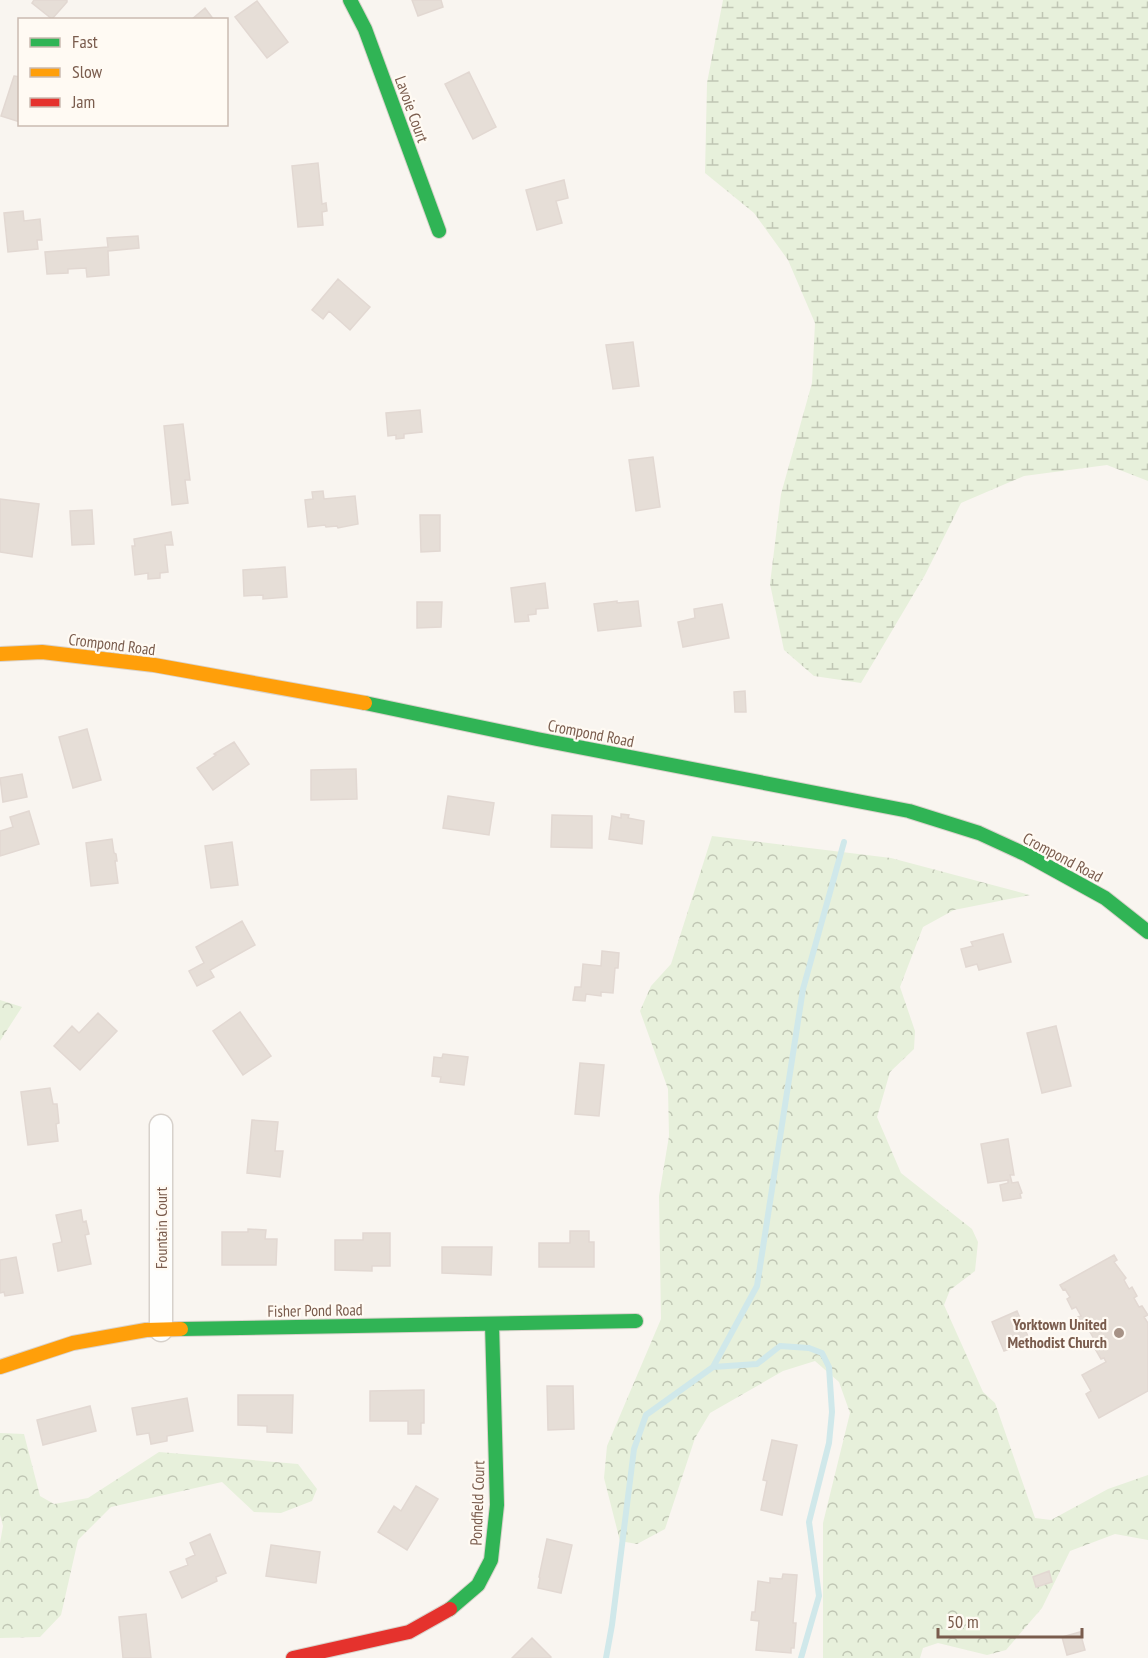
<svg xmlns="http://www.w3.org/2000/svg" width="1148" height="1658" viewBox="0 0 1148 1658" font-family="'PT Sans Narrow',sans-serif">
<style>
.forest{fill:url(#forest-crowns)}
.wetland{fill:url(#wetland-marsh)}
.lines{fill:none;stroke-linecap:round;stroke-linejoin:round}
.stream{stroke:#d0e8ea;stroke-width:6}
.building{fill:#e6ded7;stroke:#e2d8d2;stroke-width:1.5}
.street-casing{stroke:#d7d1cb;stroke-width:25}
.fast-casing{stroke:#d9d2cb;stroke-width:16}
.slow-casing{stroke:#d9d2cb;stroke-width:16}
.jam-casing{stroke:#d9d2cb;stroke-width:16}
.street{stroke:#fefefd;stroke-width:22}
.fast{stroke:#30b455;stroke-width:14}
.slow{stroke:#ff9f0a;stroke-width:14}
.jam{stroke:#e5322d;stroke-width:14}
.poi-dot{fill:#a69286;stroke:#fffaf3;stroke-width:2}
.labels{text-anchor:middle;stroke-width:4.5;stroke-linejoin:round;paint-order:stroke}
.street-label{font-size:16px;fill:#7a5c4d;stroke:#fffaf3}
.poi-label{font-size:16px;font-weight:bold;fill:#7a5c4d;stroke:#fffaf3;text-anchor:end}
</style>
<defs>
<pattern id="forest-crowns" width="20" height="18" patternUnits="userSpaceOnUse" patternTransform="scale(1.5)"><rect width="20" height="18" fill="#e7f0db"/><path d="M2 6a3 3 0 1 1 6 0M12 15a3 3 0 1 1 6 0" fill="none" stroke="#c0c6b4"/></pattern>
<pattern id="wetland-marsh" width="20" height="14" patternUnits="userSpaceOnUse" patternTransform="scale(1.5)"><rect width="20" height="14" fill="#e7f0db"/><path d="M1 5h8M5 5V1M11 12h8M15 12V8" fill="none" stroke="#c0c6b4"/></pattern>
</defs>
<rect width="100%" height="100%" fill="#f9f5f0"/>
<path class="forest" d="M712 836 891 858 1030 895 954 910 923 927 900 987 915 1031 914 1049 890 1072 877 1117 901 1173 972 1229 978 1242 975 1271 950 1290 944 1305 983 1392 995 1403 1035 1518 1051 1520 1108 1489 1148 1475V1540L1115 1534 1070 1551 1042 1608 1006 1650 987 1655 938 1643 923 1648 920 1658H823V1523L850 1413 839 1382 815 1361 783 1371 710 1413 695 1438 665 1529 637 1544 620 1541 604 1478 607 1446 661 1319 659 1196 669 1136 668 1089 640 1011 651 986 671 964Z
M0 1000 22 1007 0 1041Z
M0 1433 24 1434 40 1496 54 1504 88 1498 159 1452 298 1464 317 1489 312 1501 281 1513 254 1512 222 1482 111 1507 78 1540 61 1615 40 1637 0 1638V1543L3 1526 0 1515Z"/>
<path class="wetland" d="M723 0H1148V481L1107 465 1024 476 961 503 925 575 861 683 814 676 784 650 770 584 781 494 812 383 815 323 788 260 754 213 705 173 707 83Z"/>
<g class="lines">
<path class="stream" d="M713 1367 757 1364 780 1346 809 1348 822 1353 829 1367 832 1412 829 1443 809 1522 819 1596 801 1658
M606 1658 612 1625 634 1449 646 1415 713 1367 757 1286 803 989 844 842"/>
</g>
<path class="building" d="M34 0H67V2L52 19 32 3Z
M412 0H441L443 7 418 16Z
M257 1 288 42 267 58 235 17Z
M205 8 214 20H191Z
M469 72 496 127 473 139 445 84Z
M14 76 20 77V122L1 116Z
M318 163 322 204 326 203 327 211 322 212 323 225 298 227 292 166Z
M564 180 568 198 556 201 562 223 537 230 526 190Z
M23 211 24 221 40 219 42 240H37L38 249 8 252 4 213Z
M138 236 139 248 108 251 109 275 87 277 86 268 68 269V273L47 274 45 252 108 247 107 238Z
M338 279 370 307 350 330 329 311 323 319 312 310Z
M633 342 639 386 613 389 606 345Z
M420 410 422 432 404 434V438L396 439V435L388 436 386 413Z
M183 424 190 480H185L188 503 172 505 164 426Z
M653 457 660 507 636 511 629 460Z
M323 491 324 499 355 496 358 524 338 528 337 526 326 527 325 525 308 527 305 500 313 499 312 492Z
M0 499 39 504 32 557 0 552Z
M92 510 94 544 72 545 70 511Z
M420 515H440V551L421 552Z
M171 532 173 545H165L168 572 160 573V578L148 579V573L135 575 132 546H135L134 539Z
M285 567 287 597 263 599V595L244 596 243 570Z
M545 583 548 608 536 609V614L528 615 529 621 515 622 511 588Z
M617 601V603L638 601 641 626 598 631 594 604Z
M417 602H442L441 627 417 628Z
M722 604 729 638 683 647 678 622 695 618 694 609Z
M745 691 746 712H735L734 692Z
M87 729 101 780 73 788 59 737Z
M234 742 249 764 213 790 197 768 216 755 214 754Z
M356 769 357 799 311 800V770Z
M22 774 27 797 3 802 0 778Z
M448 796 494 803 489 835 443 828Z
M29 811 39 844 0 856V831L13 827 10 817Z
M621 814 629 815 628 818 644 821 642 844 609 839 612 816 621 818Z
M552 815 592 816V848L551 847Z
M112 839 114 853 116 854 117 861H115L118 883 91 886 86 843Z
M232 842 238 885 211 888 205 846Z
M242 921 255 945 210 970 214 977 197 986 189 971 204 963 196 947Z
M1003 934 1011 962 979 970 977 964 966 967 961 949 973 946 971 942Z
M602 951 619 953 618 968H615L613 993 601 992V996L586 994 585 1001 573 1000 575 987H581L583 964 601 966Z
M240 1012 271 1056 243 1075 213 1031Z
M98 1013 117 1031 80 1070 54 1046 72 1026 79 1033Z
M1056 1026 1071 1086 1042 1093 1027 1033Z
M443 1054 468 1057 464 1085 440 1082 441 1077 432 1076 434 1057 442 1058Z
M580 1063 604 1065 599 1116 575 1114Z
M50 1088 53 1104H57L59 1123 56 1124 58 1141 28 1145 21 1092Z
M252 1120 278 1122 275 1151H283L280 1177 247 1173Z
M1008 1139 1014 1175H1010L1012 1183 1018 1182 1022 1193 1020 1194 1021 1198 1003 1201 1000 1185 1008 1183V1180L988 1183 981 1144Z
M81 1210 83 1222 86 1221 89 1234 85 1235 91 1264 58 1271 53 1244 62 1242 56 1215Z
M248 1229 266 1230 265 1239H277L276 1265H222V1232H248Z
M570 1231H589V1242H594V1267H539V1243H570Z
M363 1233H390V1266H372V1271L335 1270V1240H363Z
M442 1247H492L491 1275 442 1273Z
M1114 1255 1117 1260 1114 1262 1126 1278 1124 1280 1129 1289 1132 1287 1137 1296 1134 1298 1139 1307 1142 1306 1148 1315 1144 1317 1148 1323V1391L1099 1418 1086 1394 1091 1391 1082 1375 1106 1362 1104 1358 1101 1359 1090 1340 1094 1339 1086 1325 1083 1327 1078 1317 1081 1316 1076 1307 1072 1309 1067 1299 1070 1297 1065 1289 1063 1290 1060 1285Z
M16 1257 23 1293 5 1296 4 1292 0 1293V1260Z
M1017 1311 1030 1341 1004 1351 992 1322Z
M547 1386H573L574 1429 548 1430Z
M424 1390V1423H421V1434H408V1421H370V1391Z
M238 1395H293L292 1433 267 1432V1426L238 1425Z
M187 1398 193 1431 167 1436V1441L151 1444 149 1433 137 1435 132 1408Z
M90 1406 96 1431 43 1445 37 1420Z
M772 1440 797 1445 782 1515 761 1510 767 1481 763 1480Z
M416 1486 438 1499 407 1550 378 1532 394 1506 401 1511Z
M210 1534 226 1573 216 1577 217 1581 182 1598 170 1572 188 1565 186 1559 195 1555 190 1543Z
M547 1539 572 1545 561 1593 538 1588 540 1578 539 1577Z
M271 1545 320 1552 316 1583 266 1576Z
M1049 1571 1052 1582 1036 1587 1033 1577Z
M783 1574 797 1575 793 1623H796L794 1648H791V1653L756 1650 759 1621 751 1620 752 1612H755L758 1581 770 1583V1578L782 1579Z
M146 1614 151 1658H123L119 1617Z
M1080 1632 1085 1650 1067 1655 1062 1637Z
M532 1638 551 1657 549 1658H512Z"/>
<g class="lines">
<g class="street-casing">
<path id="street" d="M161 1126V1330"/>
</g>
<g class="fast-casing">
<path id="fast" d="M350 0 365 29 439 231
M365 703 537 739 909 811 979 833 1027 855 1105 898 1148 932
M181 1329 636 1321
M450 1609 478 1585 491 1560 497 1505 492 1324"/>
</g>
<g class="slow-casing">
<path id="slow" d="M0 654 42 652 154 665 365 703
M0 1367 73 1343 146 1330 181 1329"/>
</g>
<g class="jam-casing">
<path id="jam" d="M293 1658 409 1632 450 1609"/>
</g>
<use href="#street" class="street"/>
<use href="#fast" class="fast"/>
<use href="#slow" class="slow"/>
<use href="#jam" class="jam"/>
</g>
<circle class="poi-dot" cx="1119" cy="1333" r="6"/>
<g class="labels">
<g class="street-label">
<text transform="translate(412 109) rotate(70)" y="6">Lavoie Court</text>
<text transform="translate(112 644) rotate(7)" y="6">Crompond Road</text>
<text transform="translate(591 733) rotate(11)" y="6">Crompond Road</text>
<text transform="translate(1063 857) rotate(28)" y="6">Crompond Road</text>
<text transform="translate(161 1228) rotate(-90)" y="6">Fountain Court</text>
<text transform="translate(315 1310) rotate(-1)" y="6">Fisher Pond Road</text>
<text transform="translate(477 1503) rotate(-88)" y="6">Pondfield Court</text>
</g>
<g class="poi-label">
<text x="1107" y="1330">Yorktown United<tspan x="1107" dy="18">Methodist Church</tspan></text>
</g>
</g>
<rect x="18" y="18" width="210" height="108" fill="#fffaf3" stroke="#cabbb1" stroke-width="1.5"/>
<rect x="30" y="38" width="30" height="9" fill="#30b455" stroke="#cabbb1" stroke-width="1.5"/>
<text x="72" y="48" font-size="18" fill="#7a5c4d">Fast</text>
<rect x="30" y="68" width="30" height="9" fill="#ff9f0a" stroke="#cabbb1" stroke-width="1.5"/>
<text x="72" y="78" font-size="18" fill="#7a5c4d">Slow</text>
<rect x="30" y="98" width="30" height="9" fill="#e5322d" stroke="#cabbb1" stroke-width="1.5"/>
<text x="72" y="108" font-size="18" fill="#7a5c4d">Jam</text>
<path d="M938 1628v9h144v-9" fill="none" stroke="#7a5c4d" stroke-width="3"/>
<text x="947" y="1628" font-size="18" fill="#7a5c4d" stroke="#fffaf3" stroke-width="4.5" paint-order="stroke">50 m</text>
</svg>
